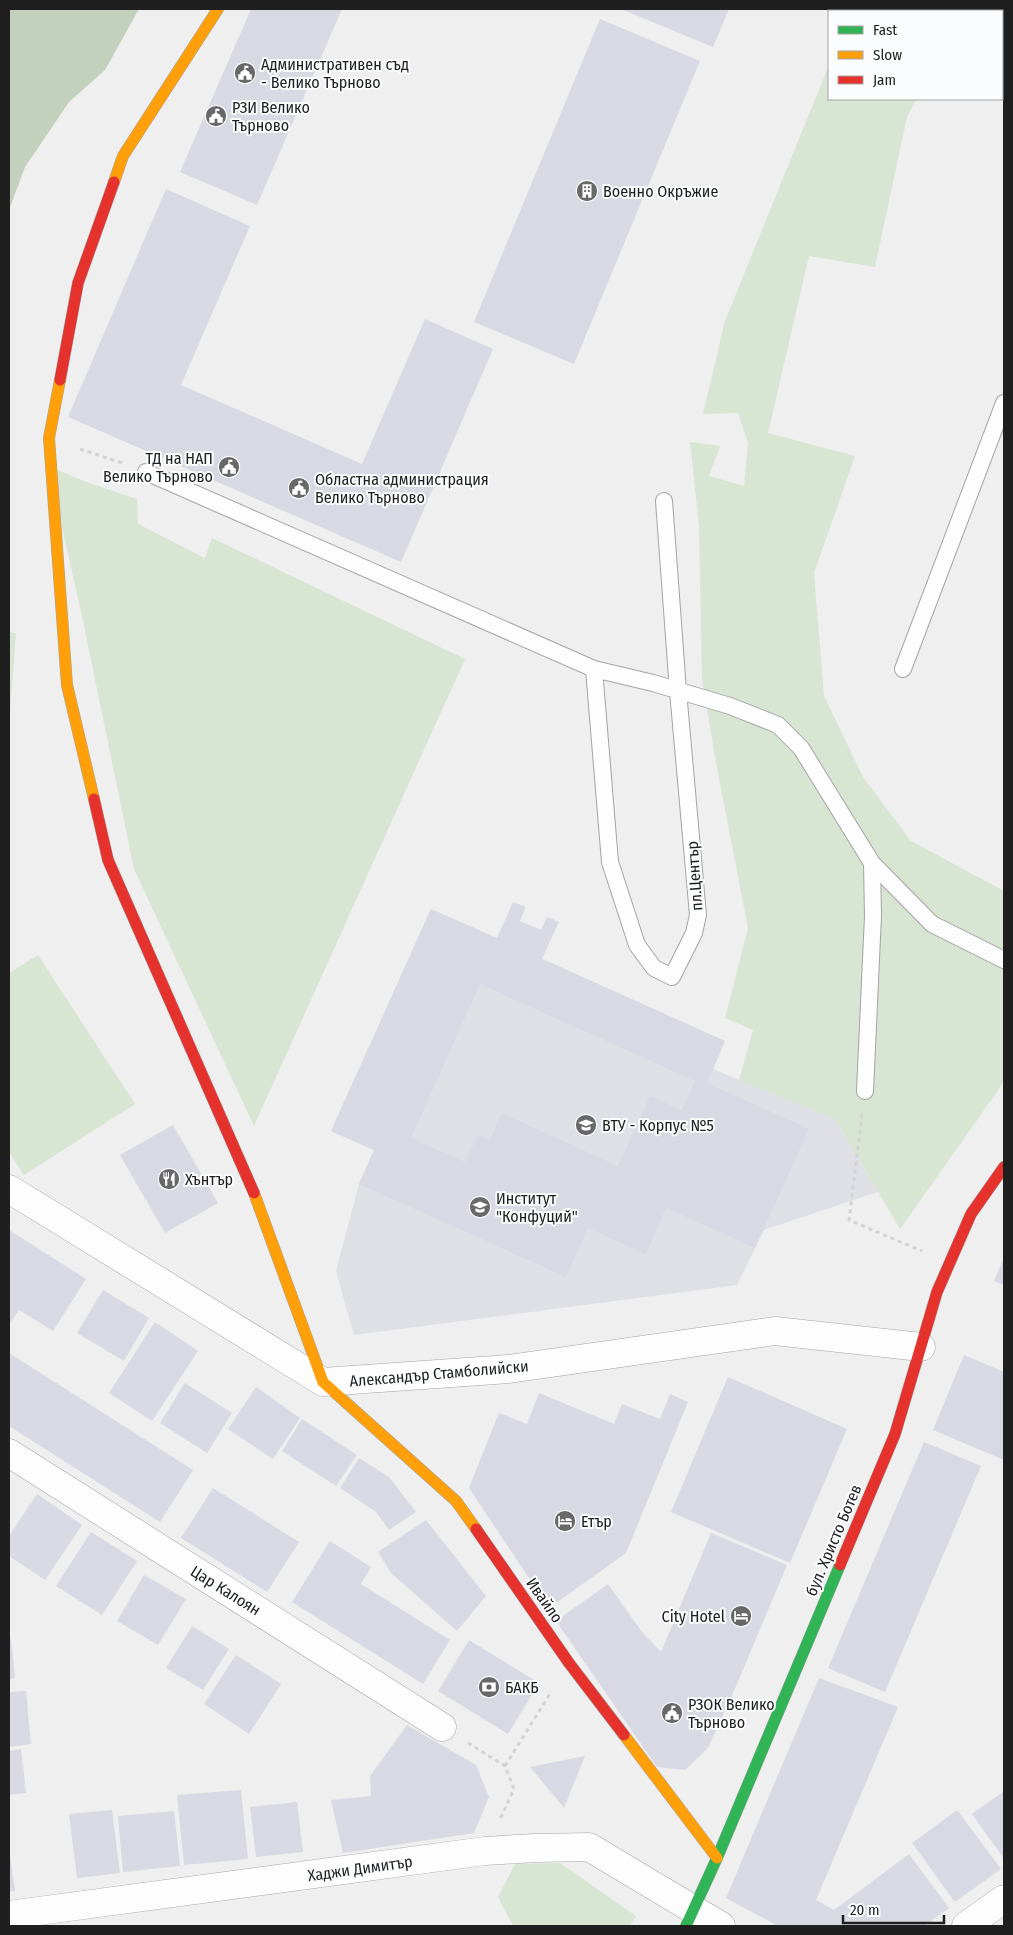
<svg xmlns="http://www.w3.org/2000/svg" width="1013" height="1935" viewBox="0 0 1013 1935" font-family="'Fira Sans Condensed',sans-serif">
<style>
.built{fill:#dfe0e6}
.green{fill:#d8e5d2}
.forest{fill:#c3d0bc}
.building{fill:#d8d9e2;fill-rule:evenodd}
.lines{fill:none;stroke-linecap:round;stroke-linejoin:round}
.lane-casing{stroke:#a4a4a5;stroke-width:18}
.street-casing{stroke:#a4a4a5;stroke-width:29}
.fast-casing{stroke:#a4a4a5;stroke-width:12}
.slow-casing{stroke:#a4a4a5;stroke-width:12}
.jam-casing{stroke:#a4a4a5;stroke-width:12}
.path{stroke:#d2d2d3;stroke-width:3;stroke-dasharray:4 4;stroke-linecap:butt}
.lane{stroke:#fdfdfd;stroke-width:16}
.street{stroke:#fdfdfd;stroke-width:28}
.fast{stroke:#30b455;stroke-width:11}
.slow{stroke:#ff9f0a;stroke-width:11}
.jam{stroke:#e5322d;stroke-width:11}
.labels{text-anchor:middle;stroke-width:4;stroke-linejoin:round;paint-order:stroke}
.poi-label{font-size:16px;fill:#1f1f20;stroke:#fbfcfe;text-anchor:start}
.street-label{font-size:16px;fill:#1f1f20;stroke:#fbfcfe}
</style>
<rect width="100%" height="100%" fill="#efeff0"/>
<path class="built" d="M431 909 725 1041 713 1069 835 1119 878 1192 764 1230 737 1285 354 1335 336 1271 359 1184 374 1150 331 1131Z"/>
<path class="green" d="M852 9H996L990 11H851Z
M829 65V99H916L907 117 875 267 809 256 768 433 855 456 814 573 824 696 863 777 911 841 1004 891V1082L900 1229 835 1119 739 1080 753 1030 725 1018 748 928 716 763 702 679 699 526 690 442 720 446 709 476 744 486 748 443 738 413 703 414 725 321Z
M48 466 89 483 137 499 138 524 205 558 212 538 465 659 254 1126 134 869 82 616Z
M9 632 16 633 9 727Z
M38 955 135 1104 24 1175 9 1152V973Z
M560 1863 636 1916 630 1926H513L498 1897 515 1864Z"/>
<path class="forest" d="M9 9H139L105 70 69 102 25 167 9 210Z"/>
<path class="building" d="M251 9H342L257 205 180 172Z
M621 9H729L713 47Z
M600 19 700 61 574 364 474 322Z
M166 189 250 226 181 385 362 464 425 319 493 349 401 562 68 417Z
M513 902 526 907 520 921 541 930 547 917 559 922 542 959 725 1041 707 1083 809 1129 755 1248 666 1208 646 1254 588 1228 566 1277 359 1184 374 1150 331 1131 431 909 497 938ZM480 984 695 1081 682 1110 650 1096 618 1166 502 1113 490 1140 478 1135 465 1162 411 1138Z
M173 1125 218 1203 165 1233 120 1155Z
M9 1230 86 1279 53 1331 19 1310 9 1325Z
M1004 1257V1285L994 1281Z
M103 1290 149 1318 124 1361 77 1333Z
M155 1322 198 1351 152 1421 109 1393Z
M9 1353 193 1470 160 1522 9 1426Z
M964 1355 1004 1372V1460L933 1430Z
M728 1377 847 1429 790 1563 671 1512Z
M185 1383 232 1413 207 1453 160 1423Z
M256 1387 300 1418 273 1459 228 1429Z
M539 1393 614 1424 622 1404 660 1419 670 1394 688 1402 626 1553 549 1608 469 1488 499 1413 527 1424Z
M302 1419 357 1455 336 1486 282 1451Z
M924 1442 981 1466 885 1692 828 1668Z
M359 1458 389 1477 416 1512 389 1530 376 1512 340 1488Z
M213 1488 299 1542 267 1592 181 1538Z
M37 1494 82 1525 45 1580 9 1556V1536Z
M426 1520 486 1596 457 1631 391 1573 378 1552Z
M91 1532 137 1561 102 1615 56 1586Z
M711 1533 787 1565 737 1684 708 1748 685 1770 657 1767 556 1621 608 1584 642 1632 661 1652Z
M330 1541 371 1567 361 1584 450 1640 423 1684 292 1602Z
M144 1575 186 1599 158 1645 117 1621Z
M192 1626 229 1649 203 1690 166 1668Z
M9 1639H11L15 1678 9 1679Z
M469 1640 539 1683 508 1734 438 1691Z
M236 1655 281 1684 249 1734 204 1704Z
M819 1678 898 1707 816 1900 834 1910 909 1854 949 1908 924 1926H778L726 1898Z
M26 1691 31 1744 9 1747V1692Z
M407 1725 476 1765 489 1797 474 1833 343 1853 331 1800 371 1796 370 1776Z
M21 1749 26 1793 9 1795V1751Z
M585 1756 564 1808 530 1767Z
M241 1790 248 1859 184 1865 177 1795Z
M1004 1791V1859L972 1814Z
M297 1802 303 1852 256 1857 250 1807Z
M112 1810 120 1873 77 1878 69 1814Z
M957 1810 1001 1869 955 1902 912 1843Z
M174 1811 180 1866 123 1872 118 1816Z
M9 1847 15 1891 9 1892Z"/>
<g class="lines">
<g class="lane-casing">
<path id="lane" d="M146 472 594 669 653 683 730 706 778 725 801 748 872 863 932 924 1004 960
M594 669 610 862 637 945 654 968 672 977 694 933 698 915 678 691 664 501
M903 669 1004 403
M865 1091 873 916 872 863"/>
</g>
<g class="street-casing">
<path id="street" d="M9 1189 323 1382 509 1369 775 1331 921 1347
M9 1453 442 1727
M9 1915 485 1851 535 1848 589 1847 721 1926
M966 1926 1004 1899"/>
</g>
<g class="fast-casing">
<path id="fast" d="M686 1926 717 1858 840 1565"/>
</g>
<g class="slow-casing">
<path id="slow" d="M114 182 123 156 218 9
M60 380 49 438 67 685 94 799
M254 1193 323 1382 456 1501 476 1529
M624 1735 717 1858"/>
</g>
<g class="jam-casing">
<path id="jam" d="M60 380 78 283 114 182
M94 799 108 860 254 1193
M476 1529 569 1663 624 1735
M840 1565 895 1434 937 1292 971 1214 1004 1167"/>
</g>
<path class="path" d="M80 449 122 463
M862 1114 849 1220 922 1251
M468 1743 505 1766 514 1789 500 1819
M505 1766 551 1692"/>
<use href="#lane" class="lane"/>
<use href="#street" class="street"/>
<use href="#fast" class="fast"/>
<use href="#slow" class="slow"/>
<use href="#jam" class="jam"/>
</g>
<defs>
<g id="civic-disc" transform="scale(1.125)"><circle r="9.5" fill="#686869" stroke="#fbfcfe"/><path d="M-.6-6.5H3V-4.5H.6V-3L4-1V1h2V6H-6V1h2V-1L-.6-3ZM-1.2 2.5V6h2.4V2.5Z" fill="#fff"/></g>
<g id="building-disc" transform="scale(1.125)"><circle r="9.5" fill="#686869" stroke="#fbfcfe"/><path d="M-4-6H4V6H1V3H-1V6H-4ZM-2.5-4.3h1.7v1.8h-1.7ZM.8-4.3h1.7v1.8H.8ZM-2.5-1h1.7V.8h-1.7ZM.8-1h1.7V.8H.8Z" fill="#fff"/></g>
<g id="university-disc" transform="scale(1.125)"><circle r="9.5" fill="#686869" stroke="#fbfcfe"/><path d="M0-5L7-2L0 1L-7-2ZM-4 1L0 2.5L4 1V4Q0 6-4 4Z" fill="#fff"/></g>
<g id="restaurant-disc" transform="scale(1.125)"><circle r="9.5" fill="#686869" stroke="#fbfcfe"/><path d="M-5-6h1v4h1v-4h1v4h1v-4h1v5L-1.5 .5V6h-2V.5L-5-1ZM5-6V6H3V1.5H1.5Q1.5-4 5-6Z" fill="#fff"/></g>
<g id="hotel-disc" transform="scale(1.125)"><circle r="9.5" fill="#686869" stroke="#fbfcfe"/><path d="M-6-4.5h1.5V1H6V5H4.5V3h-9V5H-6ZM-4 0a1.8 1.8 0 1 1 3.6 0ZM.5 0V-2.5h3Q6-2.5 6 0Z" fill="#fff"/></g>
<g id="bank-disc" transform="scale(1.125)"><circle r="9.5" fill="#686869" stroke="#fbfcfe"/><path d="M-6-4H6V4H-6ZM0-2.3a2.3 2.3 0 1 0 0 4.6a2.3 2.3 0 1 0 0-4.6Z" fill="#fff"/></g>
</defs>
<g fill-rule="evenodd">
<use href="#civic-disc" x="245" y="73"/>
<use href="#civic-disc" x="216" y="116"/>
<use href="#building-disc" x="587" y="191"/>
<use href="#civic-disc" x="229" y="467"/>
<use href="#civic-disc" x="299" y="488"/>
<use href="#university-disc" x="586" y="1125"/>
<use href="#restaurant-disc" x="169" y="1179"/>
<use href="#university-disc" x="480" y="1207"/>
<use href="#hotel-disc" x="565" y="1521"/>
<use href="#hotel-disc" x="741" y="1616"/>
<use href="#bank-disc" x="489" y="1687"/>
<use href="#civic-disc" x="672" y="1713"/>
</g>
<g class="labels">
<g class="poi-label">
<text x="261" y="70">Административен съд<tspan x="261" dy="18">- Велико Търново</tspan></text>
<text x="232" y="113">РЗИ Велико<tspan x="232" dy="18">Търново</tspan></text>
<text x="603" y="197">Военно Окръжие</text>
<text x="213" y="464" text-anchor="end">ТД на НАП<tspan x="213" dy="18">Велико Търново</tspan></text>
<text x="315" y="485">Областна администрация<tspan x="315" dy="18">Велико Търново</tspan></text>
<text x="602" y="1131">ВТУ - Корпус №5</text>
<text x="185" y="1185">Хънтър</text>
<text x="496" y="1204">Институт<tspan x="496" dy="18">"Конфуций"</tspan></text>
<text x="581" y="1527">Етър</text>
<text x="725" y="1622" text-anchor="end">City Hotel</text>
<text x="505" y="1693">БАКБ</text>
<text x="688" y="1710">РЗОК Велико<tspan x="688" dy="18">Търново</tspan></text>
</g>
<g class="street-label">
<text transform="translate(694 876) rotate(-94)" y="6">пл.Център</text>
<text transform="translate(439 1373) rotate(-5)" y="6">Александър Стамболийски</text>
<text transform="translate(833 1540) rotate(-67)" y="6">бул. Христо Ботев</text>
<text transform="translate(226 1590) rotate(32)" y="6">Цар Калоян</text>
<text transform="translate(545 1600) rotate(55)" y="6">Ивайло</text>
<text transform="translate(360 1868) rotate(-8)" y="6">Хаджи Димитър</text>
</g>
</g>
<rect width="1013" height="1935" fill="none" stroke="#1f1f20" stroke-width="20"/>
<rect x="828" y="10" width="175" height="90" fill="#fbfcfe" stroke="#a3a4a5"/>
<rect x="838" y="26" width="25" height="8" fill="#30b455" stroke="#a3a4a5"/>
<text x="873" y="35" font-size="15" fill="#1f1f20">Fast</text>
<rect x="838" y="51" width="25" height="8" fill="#ff9f0a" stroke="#a3a4a5"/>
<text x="873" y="60" font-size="15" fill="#1f1f20">Slow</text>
<rect x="838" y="76" width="25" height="8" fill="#e5322d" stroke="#a3a4a5"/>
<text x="873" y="85" font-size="15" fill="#1f1f20">Jam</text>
<path d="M843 1915v8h101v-8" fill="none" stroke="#1f1f20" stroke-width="2.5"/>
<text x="850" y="1915" font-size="15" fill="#1f1f20" stroke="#fbfcfe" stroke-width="4" paint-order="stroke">20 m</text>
</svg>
